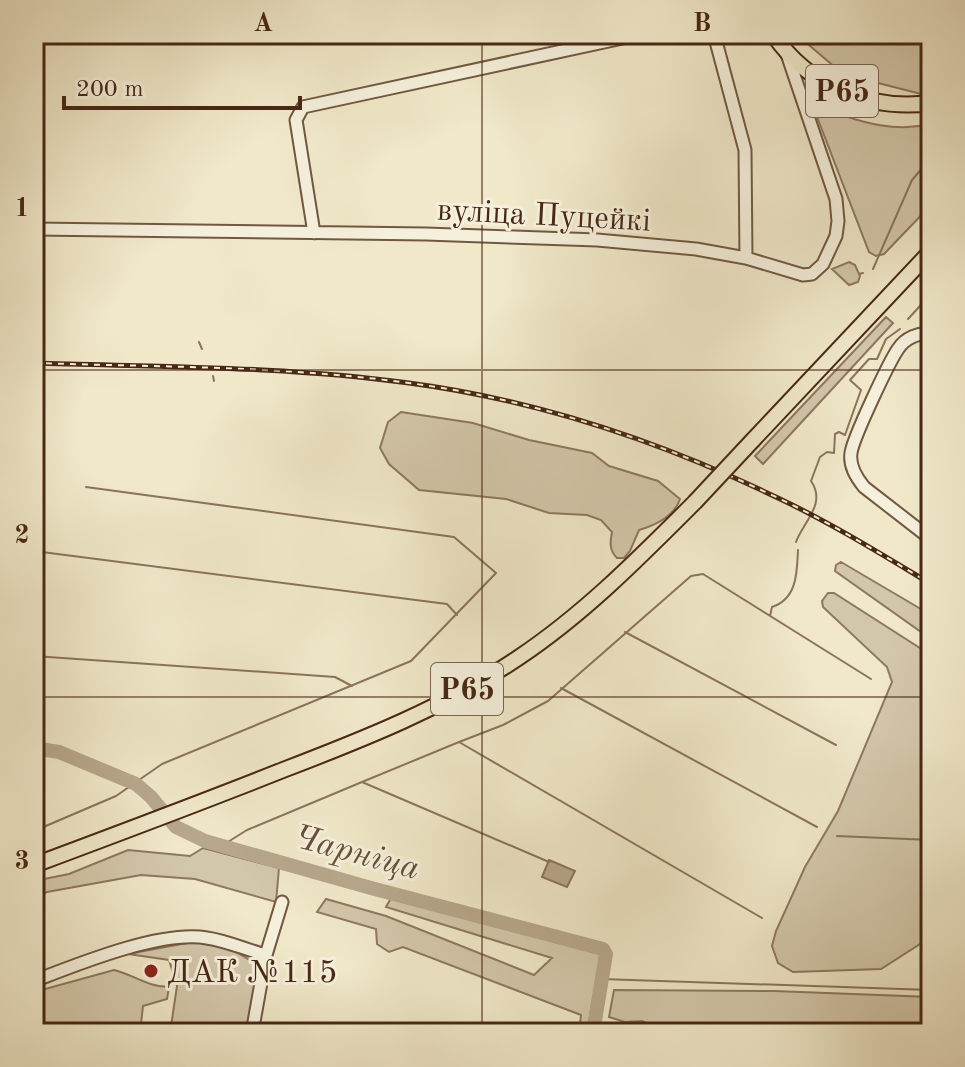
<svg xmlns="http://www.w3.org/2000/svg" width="965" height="1067" viewBox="0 0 965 1067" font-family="'Old Standard TT',serif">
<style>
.green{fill:#d3c7aa;stroke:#8e785f;stroke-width:2}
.water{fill:#b7a78b;stroke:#8b745b;stroke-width:2}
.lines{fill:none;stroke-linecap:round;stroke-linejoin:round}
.stream{stroke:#8b745b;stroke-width:2}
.river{stroke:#b7a78b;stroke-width:14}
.minor-casing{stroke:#725841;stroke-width:15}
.major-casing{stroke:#482814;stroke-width:18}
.minor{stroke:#f5f0dc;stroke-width:11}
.major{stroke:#f0e8c9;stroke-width:14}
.rail-casing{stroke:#482814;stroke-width:5}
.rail{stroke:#f5f0dc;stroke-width:2;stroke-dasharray:6;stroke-linecap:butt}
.major-bridge-casing{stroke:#482814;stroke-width:18;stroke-linecap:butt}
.major-bridge{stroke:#f0e8c9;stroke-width:14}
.grid{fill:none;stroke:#482814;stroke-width:2;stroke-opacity:0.55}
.poi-dot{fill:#8f2418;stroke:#f5f0dc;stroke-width:3}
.labels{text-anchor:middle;stroke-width:6;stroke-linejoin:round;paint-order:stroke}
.shield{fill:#f5f0dc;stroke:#7c6450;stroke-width:2}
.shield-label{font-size:30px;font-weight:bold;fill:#482814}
.street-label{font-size:32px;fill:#482814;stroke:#f5f0dc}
.poi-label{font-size:32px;fill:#482814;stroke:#f5f0dc;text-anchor:start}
.water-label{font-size:34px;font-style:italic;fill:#694e38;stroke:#f5f0dc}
.neatline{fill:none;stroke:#482814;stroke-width:3}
.grid-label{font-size:26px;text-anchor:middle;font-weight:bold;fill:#482814}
</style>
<rect width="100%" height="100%" fill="#f0e8c9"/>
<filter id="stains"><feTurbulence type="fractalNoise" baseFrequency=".0025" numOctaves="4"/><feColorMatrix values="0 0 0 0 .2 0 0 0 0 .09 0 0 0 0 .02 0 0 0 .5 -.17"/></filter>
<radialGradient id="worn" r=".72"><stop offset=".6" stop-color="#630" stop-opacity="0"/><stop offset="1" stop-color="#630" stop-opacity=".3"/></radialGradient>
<path class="green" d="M796 34H931V93L921 94 843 74Z
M816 107C855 119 889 134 931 124V205L884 254 876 256 869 252 814 109Z
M849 262 855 265 860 276 858 282 849 285 832 269Z
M886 317 893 323 763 464 755 456Z
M401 412 473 423 529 440 592 453 609 466 658 481 680 499C674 517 656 525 639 530L630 551 624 558H617C609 550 610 542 612 532L601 520 587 515 549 513 506 499 419 490 389 464 380 448 388 422Z
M841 562 931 615V937L881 969 793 972 778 963 772 946 776 931 805 867 838 811 892 682 887 667 823 607 822 601 828 593H834L920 648 926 643 928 637 835 571 836 565Z
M203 848 279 868 276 902 195 879 141 875 47 892 40 896 34 894V881L69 874 128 850 190 856Z
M391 898 601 954 587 1033H579L581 1015 403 947 389 952 377 944 376 929 317 912 326 899 386 916 534 975 552 958 386 907Z
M218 941 256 964 261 970 249 1033H170L177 986 169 960 128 954 187 943Z
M114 970C134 975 148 987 169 987L167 999 143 1006 140 1033H34V992Z
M614 990 774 991 931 997V1033H670L642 1021 625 1022 609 1017Z"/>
<path class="water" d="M549 860 575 871 567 887 542 877Z"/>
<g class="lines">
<path class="stream" d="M873 269 912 180 931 158
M859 274 863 273
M908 319 931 294
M199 342 202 349
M213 376 214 381
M796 542C803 522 827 504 811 481L820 457 827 452 834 453 835 434 839 432 845 435 861 390 850 380 869 359H877L886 339 900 329
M34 551 447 604 457 615
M770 616 772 607C797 599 797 573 798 550
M625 632 836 745
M34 656 335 677 352 686
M561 688 817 827
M459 742 503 725 548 701 691 576 703 574 871 679
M362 782 459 742 762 918
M34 831 116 796 162 764 411 661 496 573 454 537 86 487
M837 836 931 840
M223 845 247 830 362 782 549 862
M601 979 931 990"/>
<path class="river" d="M34 748 59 752 136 784 151 797 176 827 205 841 371 888 603 949 606 954 593 1033"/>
<g class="minor-casing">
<path id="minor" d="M714 34 745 150 746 258
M34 229 426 234 597 240 696 249 746 258 803 275 812 274 823 264 836 236 838 221 836 199 787 54
M314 233 296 120 303 107 641 34
M931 334C919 332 905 338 898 349 889 362 853 438 851 453 849 466 856 477 864 487L931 539
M34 981C78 964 161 930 207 938 227 941 247 950 266 955
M252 1033 266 955 282 902"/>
</g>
<g class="major-casing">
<path id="major" d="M773 34C808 86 868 111 931 103
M753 440 931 251
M34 865C117 834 200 803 283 770 364 739 445 707 518 658 584 614 639 558 695 502"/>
</g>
<use href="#minor" class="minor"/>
<use href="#major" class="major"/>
<g class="rail-casing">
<path id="rail" d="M34 363C159 367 285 366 409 383 537 400 662 442 778 498 831 523 881 554 931 584"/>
</g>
<use href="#rail" class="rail"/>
<g class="major-bridge-casing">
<path id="major-bridge" d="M695 502 753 440"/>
</g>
<use href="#major-bridge" class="major-bridge"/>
</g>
<path class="grid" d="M482 34V1033M34 370H931M34 697H931"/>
<circle class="poi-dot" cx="151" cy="971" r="8"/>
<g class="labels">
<g class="shield">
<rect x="806" y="65" width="72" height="52" rx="6"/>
<rect x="431" y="663" width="72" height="52" rx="6"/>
</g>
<g class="shield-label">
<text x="842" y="101">Р65</text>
<text x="467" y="699">Р65</text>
</g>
<g class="street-label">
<text transform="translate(544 214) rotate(3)" y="11">вуліца Пуцейкі</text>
</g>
<g class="poi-label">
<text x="167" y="982">ДАК №115</text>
</g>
<g class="water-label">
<text transform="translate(357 851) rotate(15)" y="12">Чарніца</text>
</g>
</g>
<rect width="965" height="1067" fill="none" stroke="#f0e8c9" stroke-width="88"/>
<path d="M64 96v12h236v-12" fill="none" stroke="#482814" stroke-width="4"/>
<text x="76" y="96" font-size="24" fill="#482814" stroke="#f5f0dc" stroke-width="6" paint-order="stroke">200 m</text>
<rect x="44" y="44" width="877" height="979" class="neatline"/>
<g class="grid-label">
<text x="263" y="31">A</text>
<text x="702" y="31">B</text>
<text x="22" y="216">1</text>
<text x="22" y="543">2</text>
<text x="22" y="869">3</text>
</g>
<rect width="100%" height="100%" filter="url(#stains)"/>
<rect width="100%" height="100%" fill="url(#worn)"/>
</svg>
